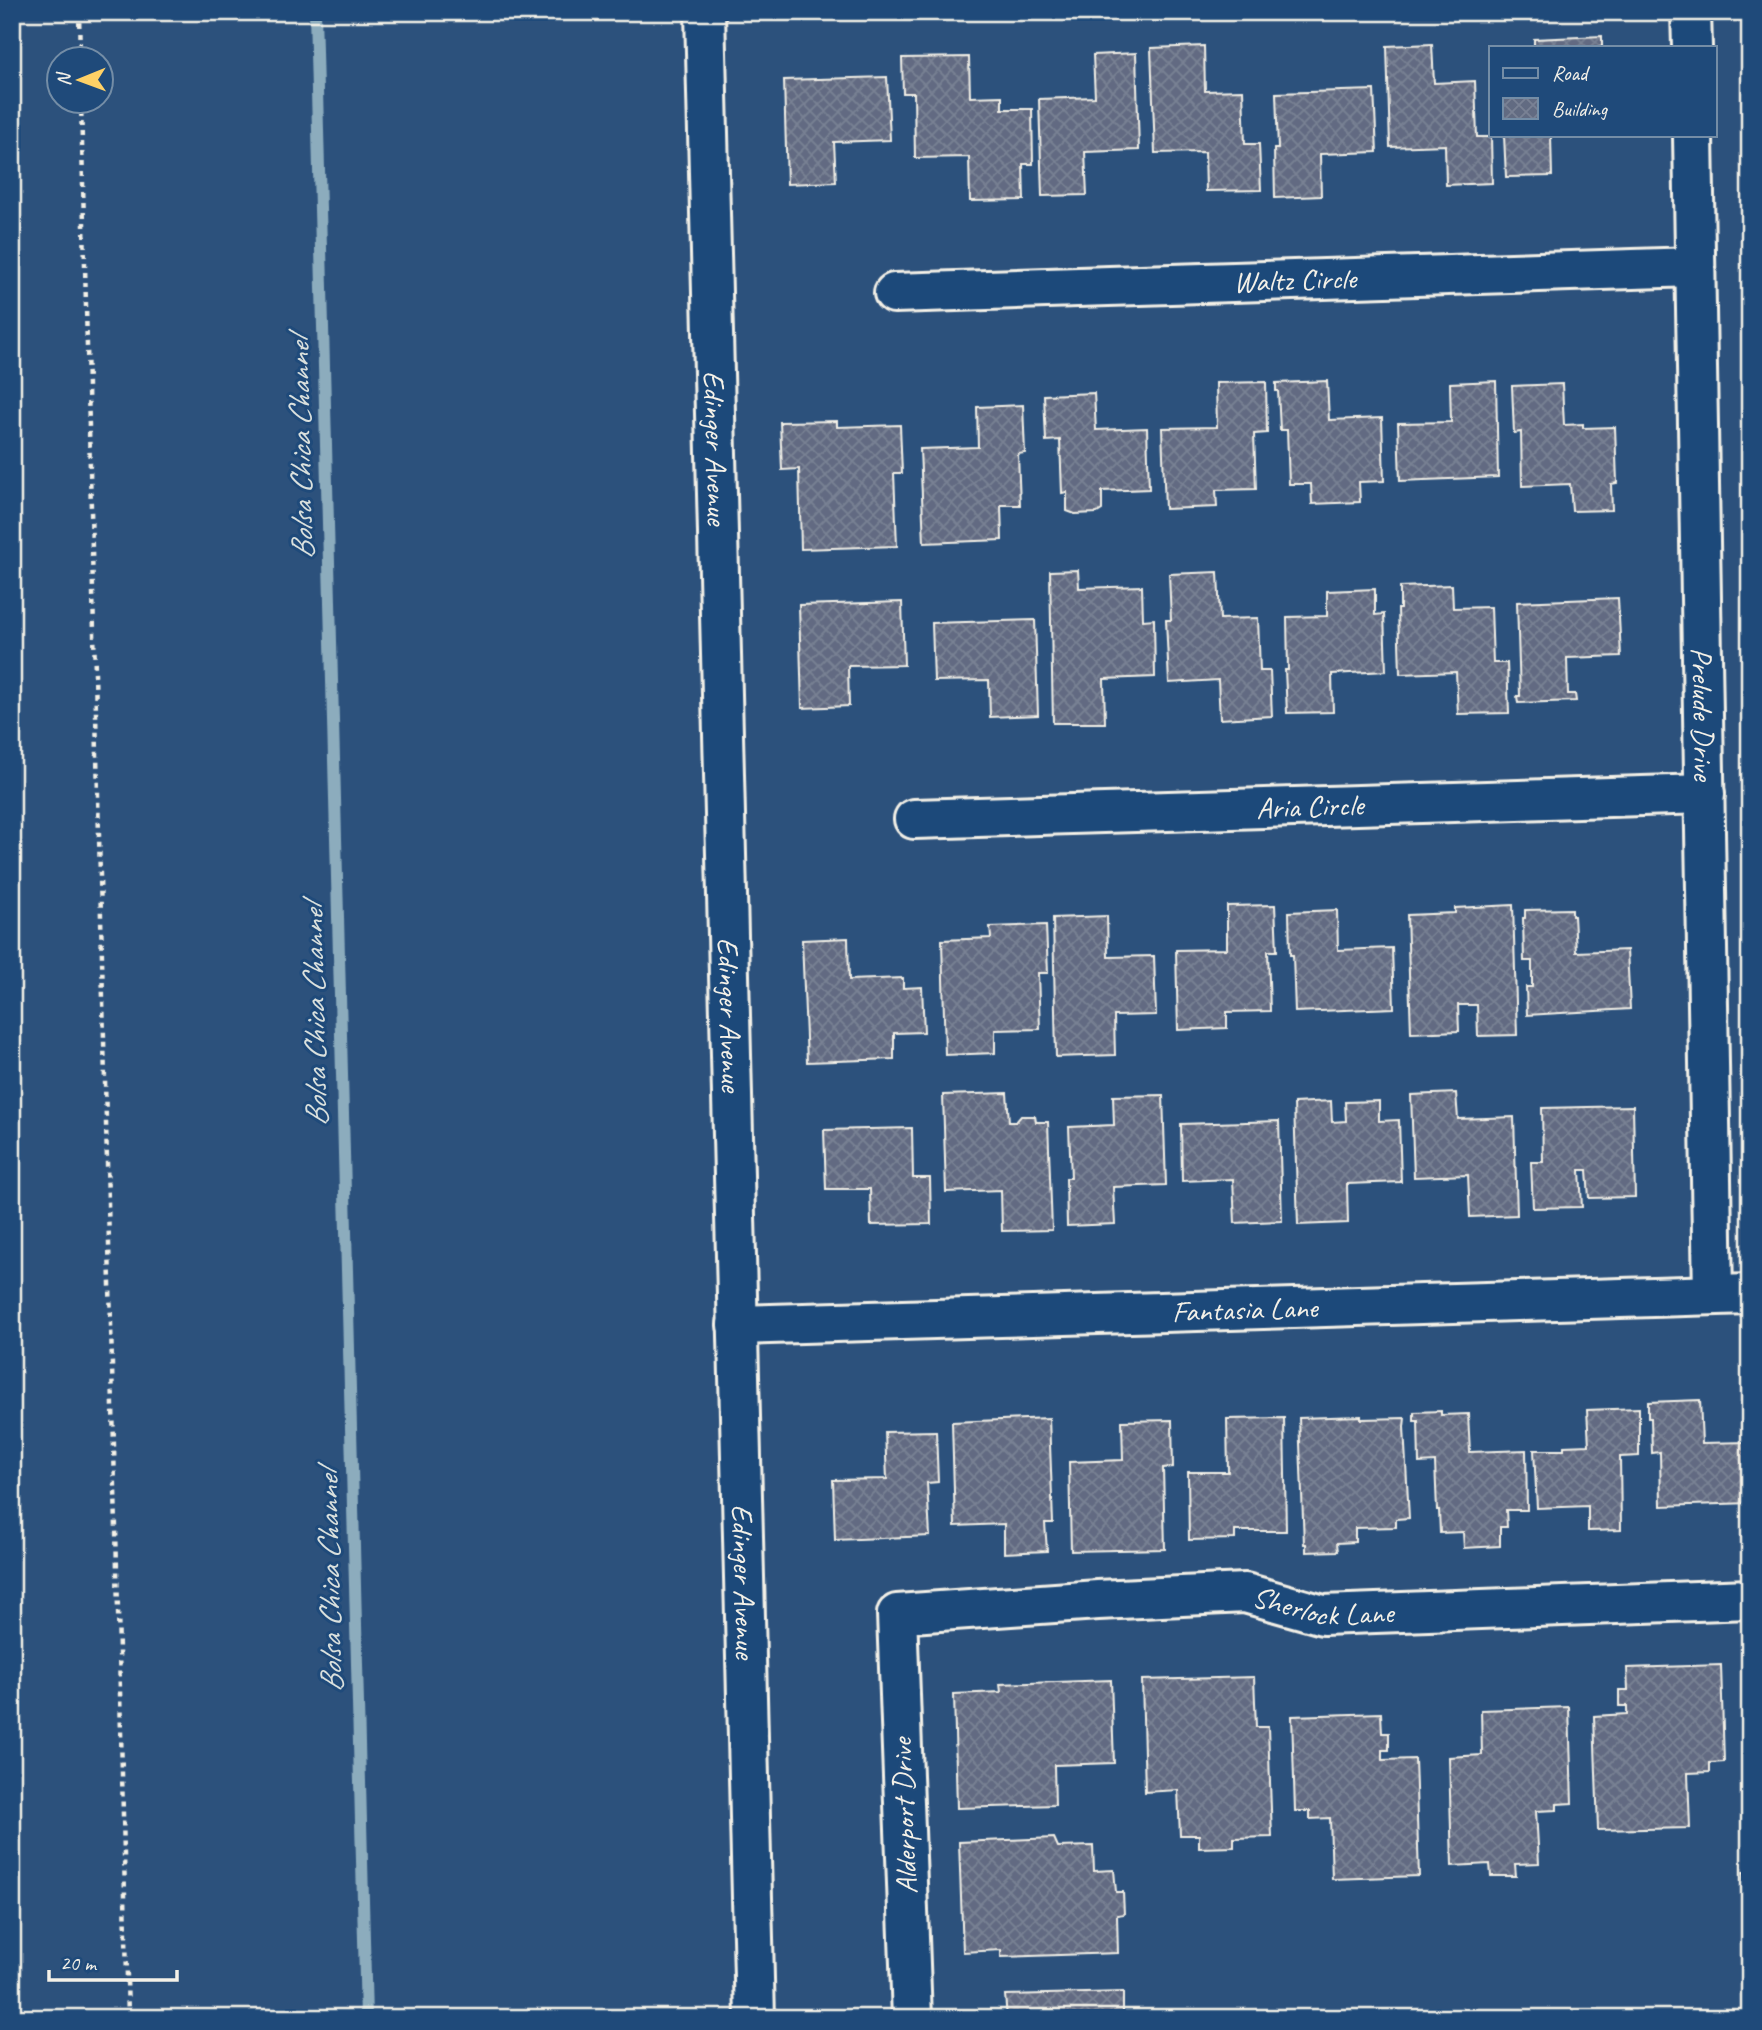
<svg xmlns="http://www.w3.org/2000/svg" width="1762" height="2030" viewBox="0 0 1762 2030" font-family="Caveat,sans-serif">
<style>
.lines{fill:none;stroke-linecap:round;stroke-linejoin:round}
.stream{stroke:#8cacbd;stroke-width:12}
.building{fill:url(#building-cross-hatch);stroke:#f4f1e8;stroke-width:2}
.street-casing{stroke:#f4f1e8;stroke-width:44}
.secondary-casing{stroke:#f4f1e8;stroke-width:44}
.path{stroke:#f4f1e8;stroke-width:4.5;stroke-dasharray:5 5;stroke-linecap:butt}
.street{stroke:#1f4a7a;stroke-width:38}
.secondary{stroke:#1f4a7a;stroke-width:38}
.labels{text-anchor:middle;stroke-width:6;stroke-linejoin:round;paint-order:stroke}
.street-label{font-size:30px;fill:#f4f1e8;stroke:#1f4a7a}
.water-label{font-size:32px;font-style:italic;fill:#dae0dd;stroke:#1f4a7a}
</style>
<defs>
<pattern id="building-cross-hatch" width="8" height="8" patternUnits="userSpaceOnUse" patternTransform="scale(1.75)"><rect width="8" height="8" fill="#626b82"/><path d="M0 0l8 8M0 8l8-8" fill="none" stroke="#798194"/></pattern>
</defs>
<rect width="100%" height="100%" fill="#2c517c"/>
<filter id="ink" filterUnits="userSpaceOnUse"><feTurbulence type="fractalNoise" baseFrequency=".0143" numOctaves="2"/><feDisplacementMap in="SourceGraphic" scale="14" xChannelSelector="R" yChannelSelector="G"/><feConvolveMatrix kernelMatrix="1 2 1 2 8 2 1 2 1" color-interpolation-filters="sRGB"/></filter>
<g filter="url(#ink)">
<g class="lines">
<path class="stream" d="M315 12 366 2018"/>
</g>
<path class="building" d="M1602 36V47H1534V39Z
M1432 44 1434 83 1475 81 1477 137H1491L1492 183 1446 185 1445 145 1390 147 1387 46Z
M1204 46 1205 91 1243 90 1245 144H1259L1261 190 1206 191 1205 152 1155 153 1151 48Z
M1136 53 1139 150 1085 152 1087 195 1042 196 1039 99 1095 97 1093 55Z
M969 57 970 97 1002 96V109H1032L1033 164H1023L1024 200 970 201 969 157 915 158 914 93H903L902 58Z
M887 77 890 140 834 142 836 182 787 184 784 80Z
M1374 90 1377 152 1320 154 1321 196 1275 198 1274 149H1278L1276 93Z
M1504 135H1586L1551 136 1552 176 1506 177Z
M1327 381 1329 420 1382 418 1384 481 1359 482 1360 502 1312 504 1311 484H1289L1287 430H1280L1278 391H1276V383Z
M1496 381 1498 477 1400 481 1398 423 1451 422 1450 383Z
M1266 382 1267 433 1254 434 1256 489 1216 490 1217 507 1165 509 1162 428 1217 427 1216 383Z
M1562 384 1564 425 1583 424V428L1615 427 1617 483 1611 484 1612 510 1572 511 1570 484 1522 486 1521 432 1514 433 1512 386Z
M1094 393 1096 430 1147 428 1149 489 1102 491V510L1097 513 1075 514 1067 511V492L1062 493 1060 440 1046 441 1044 395Z
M1023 405 1025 453 1018 454 1020 505H1001L1002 540 924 543 920 449 978 447 977 407Z
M837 421V427L900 425 902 473H894L897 546 801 549 799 469 782 470 780 422Z
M1078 570 1079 588 1142 586 1143 620 1154 619 1155 677 1104 679 1105 723H1053L1050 571Z
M1218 572 1220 619 1258 618 1260 671H1270L1272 716 1220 719 1218 680 1169 683 1166 620H1171L1169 574Z
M1452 585 1453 608 1491 607 1493 663H1507L1509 713 1458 714 1456 672 1400 674 1398 609H1400V587Z
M1375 589V615L1384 614 1386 671 1332 674 1333 712 1287 713 1285 670H1288L1287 617 1327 616V591Z
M1618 598 1621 656 1567 658 1568 694H1575L1576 701 1518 703 1517 696H1520L1517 602Z
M902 602 904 665 848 666 849 706 802 708 799 605Z
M1035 620 1038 715 990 717 989 680 934 681 932 623Z
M1275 905 1277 951H1268L1270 1011 1227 1012V1028L1178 1030 1176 950 1227 949V906Z
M1513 905 1517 1035 1478 1036 1477 1005H1458L1459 1031 1411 1033 1407 915 1455 913V908Z
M1572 909V916H1574L1576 952 1627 950 1630 1009 1527 1015 1526 987H1532V961H1524L1523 918H1525V910Z
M1337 910 1338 950 1392 948 1394 1008 1295 1012 1293 955H1290L1289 912Z
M1107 916 1108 957 1154 956 1156 1015 1114 1016 1115 1055 1056 1057 1053 918Z
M1046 925 1048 973H1038L1040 1029 995 1030V1053L945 1055 942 940 991 938 990 927Z
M848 938 849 980 903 978V988L922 987 924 1032 894 1033V1059L807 1062 802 940Z
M1007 1093 1009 1122H1016L1021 1116H1035L1036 1122H1048L1052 1230 1002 1231 1001 1190 946 1192 943 1095Z
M1456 1093 1458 1119 1514 1117 1517 1215 1470 1217 1468 1175 1414 1177 1411 1095Z
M1163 1095 1166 1185 1113 1187 1115 1224 1067 1226 1066 1178H1071L1069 1127 1114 1125 1113 1096Z
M1331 1101 1332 1122 1346 1121 1345 1102 1379 1101V1121L1399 1120 1401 1182 1347 1184 1348 1223 1298 1225 1294 1103Z
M1633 1106 1635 1197 1589 1198 1587 1170H1580L1582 1207 1533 1208 1531 1162H1543L1542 1108Z
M1279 1121 1282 1221 1235 1223 1233 1179 1182 1181 1181 1124Z
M912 1128 913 1178H930L931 1224 871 1225 870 1189H826L824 1130Z
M1700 1400 1702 1443 1750 1442V1503L1661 1506 1660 1452 1652 1453 1651 1418H1648V1402Z
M1639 1408V1456L1620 1457 1621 1530 1588 1531V1506L1537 1508 1534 1450H1564V1446L1589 1445 1587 1410Z
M1441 1411V1415L1468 1414 1470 1452 1526 1450 1527 1510H1506L1507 1527H1500V1546L1464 1548 1463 1532 1440 1533 1439 1510H1437L1435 1462 1419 1463 1418 1421H1414V1412Z
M1361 1416V1419L1405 1418 1404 1427 1409 1518 1396 1519V1527L1355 1528V1542L1337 1543 1338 1551 1306 1552V1544H1304L1299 1418Z
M1049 1418 1053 1523H1045L1047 1551 1004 1553V1524L955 1526 952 1422Z
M1284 1418 1286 1531H1235V1539L1189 1540 1188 1472H1228L1227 1419Z
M1172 1420 1173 1467 1163 1468 1165 1549 1071 1551 1069 1462 1123 1460 1122 1421Z
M936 1431 938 1482 927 1483 930 1536 835 1540 833 1480 887 1479 885 1432Z
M1721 1665 1724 1762 1710 1763V1772L1688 1773 1690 1828 1598 1830 1594 1716 1627 1714V1706H1619V1690H1628L1627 1668Z
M1254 1677 1256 1727H1268L1272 1837 1234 1838V1847L1199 1848V1835H1180L1178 1790 1145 1792 1142 1680Z
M1111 1680 1114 1763 1054 1765 1055 1805 957 1808 954 1694 1001 1692 1000 1684Z
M1569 1707 1572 1803 1557 1804V1810L1536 1811 1539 1863 1515 1864 1516 1876H1491L1490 1864 1452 1866 1449 1757 1482 1755 1481 1710Z
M1381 1713 1382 1733H1389V1750H1382V1760L1415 1759 1419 1876 1332 1879 1330 1818 1310 1819V1811H1295L1292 1716Z
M1054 1838 1058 1847 1093 1846 1094 1871 1114 1870 1116 1892H1123L1124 1914 1117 1915 1118 1953 1001 1957V1950L963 1952 959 1842Z
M1743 1872H1750V1898H1744Z
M1123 1992V2018H1007L1005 1995Z"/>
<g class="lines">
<g class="street-casing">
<g id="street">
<path d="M1691 12 1692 47"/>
<path id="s1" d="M1693 135 1713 1295"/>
<path id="s2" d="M894 293 1695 267"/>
<path id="s3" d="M914 819 1705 794"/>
<path id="s4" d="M737 1325 1750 1294"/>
<path id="s5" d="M912 2018 897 1614 1098 1600 1245 1593 1323 1615 1750 1599"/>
</g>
</g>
<g class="secondary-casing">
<g id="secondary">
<path id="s6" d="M705 12 755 2018"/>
</g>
</g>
<path class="path" d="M79 12 80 60
M81 102 128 2018"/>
<use href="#street" class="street"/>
<use href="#secondary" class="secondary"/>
</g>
</g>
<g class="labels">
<g class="street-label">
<text dy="10" stroke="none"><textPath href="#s2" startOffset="401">Waltz Circle</textPath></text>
<text dy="10" stroke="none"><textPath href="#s6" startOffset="436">Edinger Avenue</textPath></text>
<text dy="10" stroke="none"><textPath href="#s1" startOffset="579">Prelude Drive</textPath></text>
<text dy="10" stroke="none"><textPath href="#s3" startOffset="396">Aria Circle</textPath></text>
<text dy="10" stroke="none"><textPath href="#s6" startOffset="1003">Edinger Avenue</textPath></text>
<text dy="10" stroke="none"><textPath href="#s4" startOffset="508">Fantasia Lane</textPath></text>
<text dy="10" stroke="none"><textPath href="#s6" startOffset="1570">Edinger Avenue</textPath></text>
<text dy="10" stroke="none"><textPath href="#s5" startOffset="833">Sherlock Lane</textPath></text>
<text transform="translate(904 1816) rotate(-92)" y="10">Alderport Drive</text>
</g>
<g class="water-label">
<text transform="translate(300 449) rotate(-91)" y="11">Bolsa Chica Channel</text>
<text transform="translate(314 1016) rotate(-91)" y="11">Bolsa Chica Channel</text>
<text transform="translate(329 1582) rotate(-91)" y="11">Bolsa Chica Channel</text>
</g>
</g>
<rect width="1762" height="2030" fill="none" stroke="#1f4a7a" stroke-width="42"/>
<rect x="21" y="21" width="1720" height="1988" fill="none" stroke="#f4f1e8" stroke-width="2.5" filter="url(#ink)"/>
<rect x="1489" y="46" width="228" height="91" fill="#1f4a7a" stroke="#748da6" stroke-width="2"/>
<rect x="1503" y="68" width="35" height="10" fill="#1f4a7a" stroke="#748da6" stroke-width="2"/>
<text x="1552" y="80" font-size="21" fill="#f4f1e8">Road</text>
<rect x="1503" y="98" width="35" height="21" fill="url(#building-cross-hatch)" stroke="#748da6" stroke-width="2"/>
<text x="1552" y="116" font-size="21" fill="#f4f1e8">Building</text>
<g transform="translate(80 80) rotate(269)"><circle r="33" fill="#1f4a7a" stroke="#748da6" stroke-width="2"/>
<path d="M0-5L12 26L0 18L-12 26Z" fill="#ffd166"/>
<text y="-10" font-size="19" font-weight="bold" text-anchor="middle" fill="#f4f1e8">N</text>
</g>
<path d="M49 1970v10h128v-10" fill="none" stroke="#f4f1e8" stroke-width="3.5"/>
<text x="60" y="1970" font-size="21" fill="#f4f1e8" stroke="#1f4a7a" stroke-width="5" paint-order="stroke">20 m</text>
</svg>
